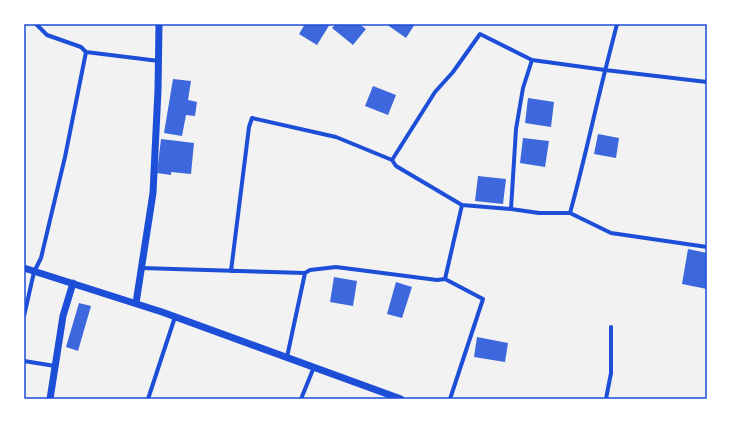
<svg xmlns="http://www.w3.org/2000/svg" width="731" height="423" viewBox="0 0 731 423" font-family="'Work Sans',sans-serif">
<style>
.building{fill:#3d67dc}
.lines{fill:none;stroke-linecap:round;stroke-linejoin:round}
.minor{stroke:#1d4ed8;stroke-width:4}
.tertiary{stroke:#1d4ed8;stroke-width:7}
.neatline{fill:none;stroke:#1d4ed8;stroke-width:1.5}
</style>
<rect width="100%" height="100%" fill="#f2f2f2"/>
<path class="building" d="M305 24H330L317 45 299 34Z
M336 24H359L366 29 353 45 332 28Z
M386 24H415L406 38Z
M173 79 191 81 188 100 197 102 195 116 186 115 182 136 164 133Z
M373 86 396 95 388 115 365 106Z
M528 98 554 102 551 127 525 123Z
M598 134 619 138 616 158 594 154Z
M523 138 549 141 545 167 520 163Z
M161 139 194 143 191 174 171 172V175L157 173Z
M478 176 506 179 503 204 475 201Z
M688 249 707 253V289L682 284Z
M334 277 357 281 353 306 330 302Z
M396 282 412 287 402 318 387 314Z
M79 303 91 306 78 351 66 347Z
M477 337 508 343 505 362 474 357Z"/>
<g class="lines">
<path class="minor" d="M36 24 47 35 81 47 86 52 159 61
M392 160 435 92 453 72 480 34 532 60 605 70 707 82
M511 209 516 129 523 88 532 60
M570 213C583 166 593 119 605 71 609 55 613 40 617 24
M141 268 305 273 310 270 336 267 437 280 445 279 483 299 450 399
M231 271 249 127 252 118 336 137 392 160 396 166 462 205 511 209 539 213H570L611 233 707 247
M445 279 462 205
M24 316 34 272 41 258 65 157 86 52
M287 357 305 273
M24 361 55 366
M148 399 175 317
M301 399 314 367
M606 399 611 373V327"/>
<path class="tertiary" d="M24 268 162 312 401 399
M136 303 153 193 158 90 159 24
M50 399 63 316 73 283"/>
</g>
<rect width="731" height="423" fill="none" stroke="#ffffff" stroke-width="50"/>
<rect x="25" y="25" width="681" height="373" class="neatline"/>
</svg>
